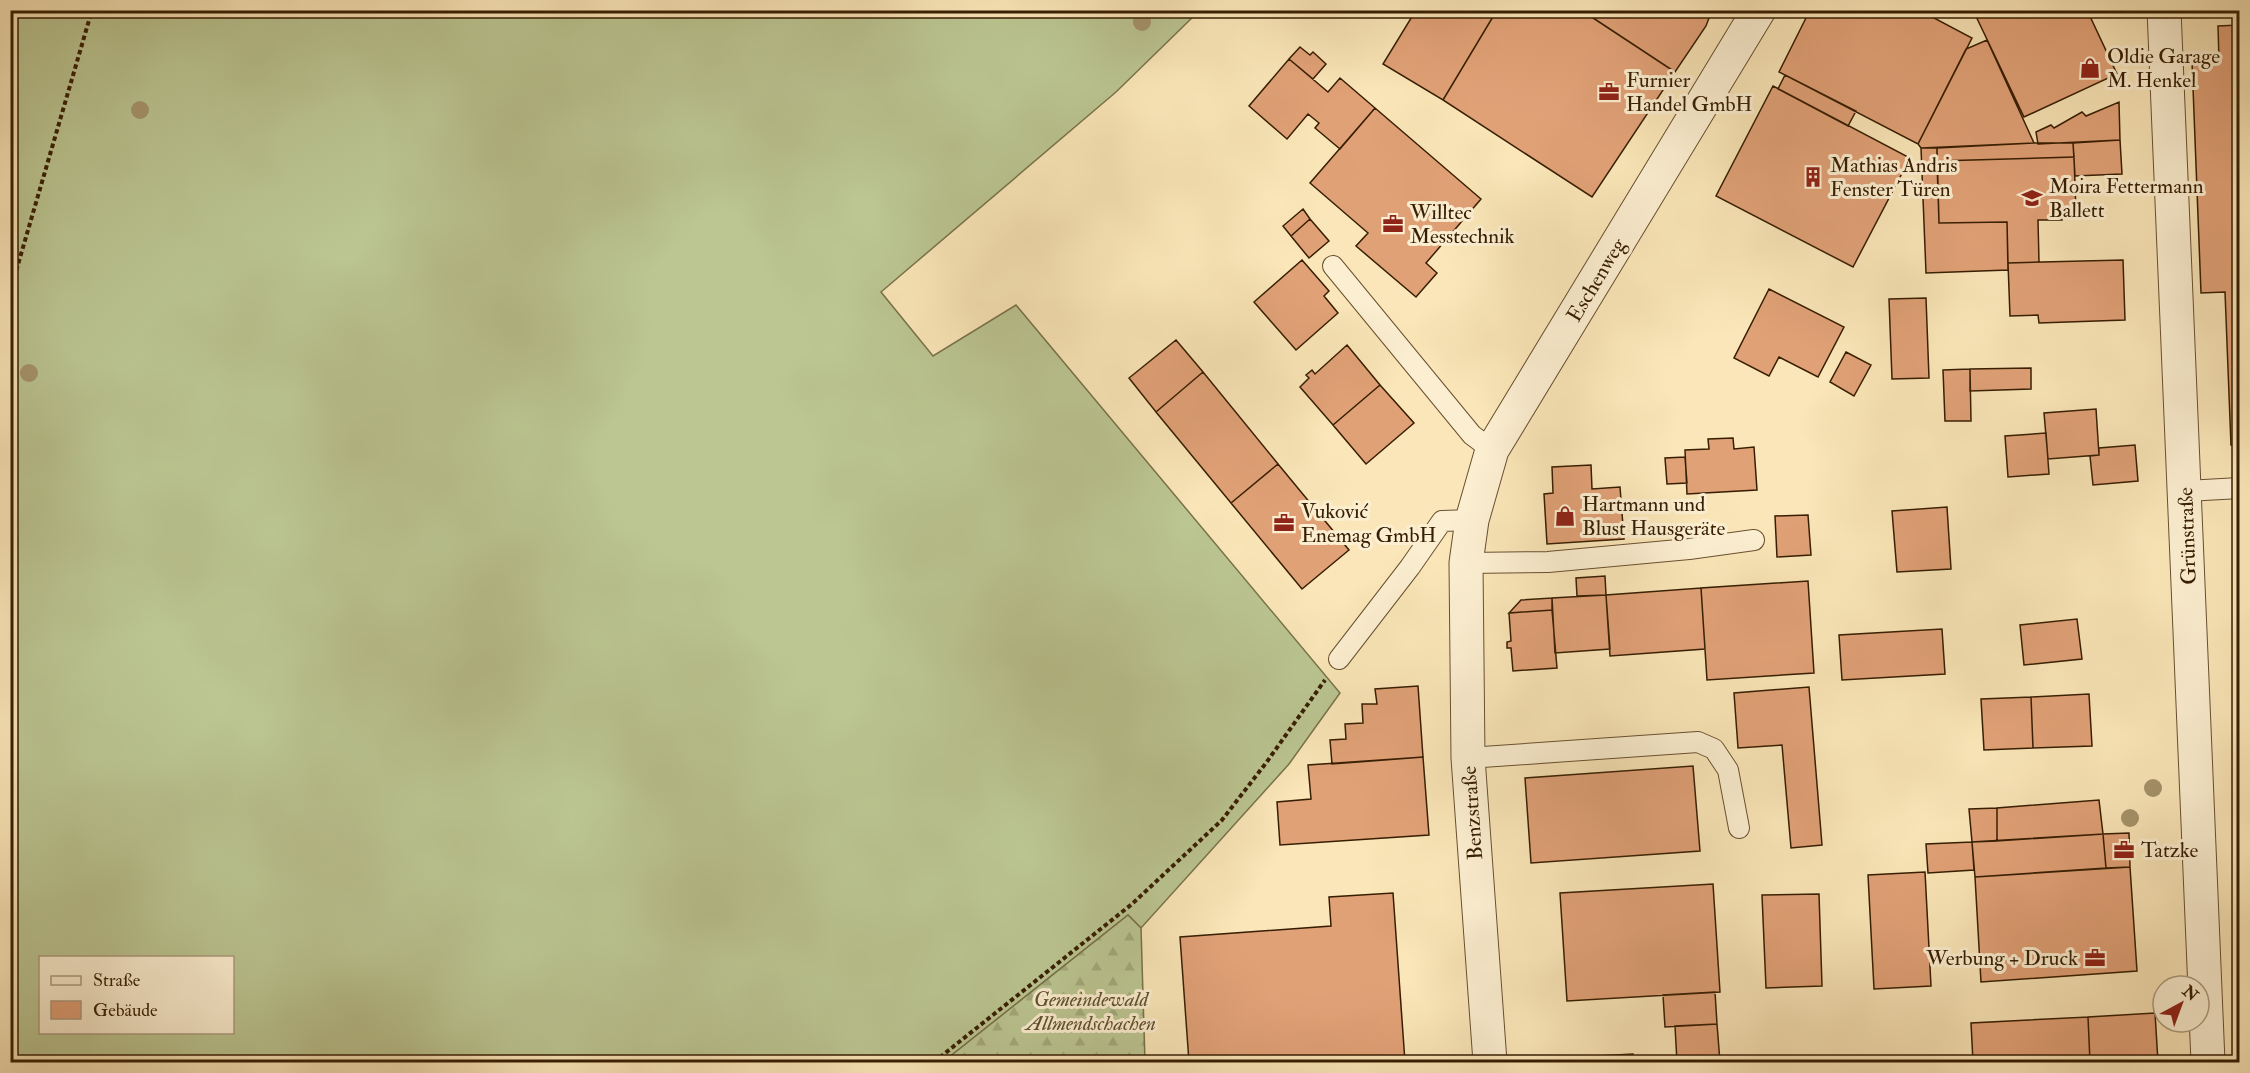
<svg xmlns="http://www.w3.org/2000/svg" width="2250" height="1073" viewBox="0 0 2250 1073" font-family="'IM FELL Double Pica',serif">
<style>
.grass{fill:#bbc692;stroke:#79724a;stroke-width:1.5;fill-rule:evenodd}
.forest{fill:url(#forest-firs);stroke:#79724a;stroke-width:1.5}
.building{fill:#e1a177;stroke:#371e02;stroke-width:1.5}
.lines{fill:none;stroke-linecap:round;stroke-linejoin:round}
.service-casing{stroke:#685030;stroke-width:22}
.minor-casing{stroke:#685030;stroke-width:35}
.path{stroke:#371e02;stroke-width:4;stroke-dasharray:4.5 3;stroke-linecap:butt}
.service{stroke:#fcefd1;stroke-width:20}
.minor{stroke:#fcefd1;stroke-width:33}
.tree{fill:#a5946c}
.labels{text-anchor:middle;stroke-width:6;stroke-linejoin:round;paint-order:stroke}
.poi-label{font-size:21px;fill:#371e02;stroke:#fcefd1;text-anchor:start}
.street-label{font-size:21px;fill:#371e02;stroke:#fcefd1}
.park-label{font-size:21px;font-style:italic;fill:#5f502d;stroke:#fcefd1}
</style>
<defs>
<pattern id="forest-firs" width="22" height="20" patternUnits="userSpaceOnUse" patternTransform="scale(1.5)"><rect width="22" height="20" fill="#bbc692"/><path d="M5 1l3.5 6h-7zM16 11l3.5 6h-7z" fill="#a1aa7c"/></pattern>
</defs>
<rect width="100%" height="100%" fill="#fae6b8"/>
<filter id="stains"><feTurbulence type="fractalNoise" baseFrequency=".00333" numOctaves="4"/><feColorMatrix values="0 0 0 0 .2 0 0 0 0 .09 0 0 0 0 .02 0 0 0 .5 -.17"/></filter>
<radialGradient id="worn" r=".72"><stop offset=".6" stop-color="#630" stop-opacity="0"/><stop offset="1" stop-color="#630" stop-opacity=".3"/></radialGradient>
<path class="grass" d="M18 11H1199L1116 92 881 292 933 356 1016 305 1340 693 1289 764 1141 928 1128 915 943 1062H11L10 33ZM40 958H232V1032H40Z"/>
<path class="forest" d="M1128 915 1141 928 1145 1062H943Z"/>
<path class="building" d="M1416 10H1497L1443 100 1383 64Z
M1497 10H1581L1675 72 1592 197 1443 100Z
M1581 10H1712L1706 26 1675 72Z
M1810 10H1919L1972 38 1918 144 1779 72Z
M1973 10H2087L2117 74 2024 117Z
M2240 25V445H2231L2225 292 2201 293 2192 62 2219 61 2218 26Z
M1987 40 2034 143 1921 148 1918 144 1966 49Z
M1300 47 1310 55 1313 52 1326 64 1313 79 1289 59Z
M1289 59 1328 92 1340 78 1375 108 1340 149 1315 128 1319 123 1308 114 1287 139 1249 106Z
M1785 75 1856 111 1848 126 1778 89Z
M1773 86 1910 158 1853 267 1716 196Z
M2119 102 2120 140 2038 144 2036 132 2051 125 2054 128 2082 112 2086 116Z
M1375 108 1481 199 1426 263 1437 273 1416 297 1356 246 1368 233 1310 183Z
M2120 140 2122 174 2075 176 2073 143Z
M2034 143H2073L2074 157 1937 161V148Z
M1921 148H1937L1939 223 2007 222 2008 270 1926 273Z
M2074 157 2076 212H2061L2062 220H2038L2039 262 2008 263 2007 222 1939 223 1937 161Z
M1303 209 1310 219 1291 236 1283 226Z
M1310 219 1329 241 1309 258 1291 236Z
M1302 260 1329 291 1324 296 1338 313 1296 350 1254 302Z
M2123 260 2125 320 2039 323 2038 315 2010 316 2008 263Z
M1769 289 1844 327 1818 377 1779 357 1769 376 1734 358Z
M1926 298 1929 378 1892 379 1889 299Z
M1176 340 1203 372 1156 412 1129 378Z
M1347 345 1380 385 1333 425 1300 387 1309 378 1306 375 1312 370 1315 374Z
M1846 352 1871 365 1854 396 1830 382Z
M2031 368V389L1970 391V369Z
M1970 369 1971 421H1945L1943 370Z
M1203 372 1278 464 1231 503 1156 412Z
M1380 385 1414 423 1366 464 1333 425Z
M2096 409 2099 455 2048 459 2044 413Z
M2046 433 2049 474 2008 477 2005 436Z
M1733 438 1734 449 1754 447 1757 490 1687 494 1685 450 1709 449 1708 439Z
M2135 445 2138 481 2093 485 2090 456 2099 455V448Z
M1685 457 1687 483 1667 484 1665 458Z
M1278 464 1349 550 1302 589 1231 503Z
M1591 465 1592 489 1620 487 1624 539 1547 544 1544 494 1553 493 1552 467Z
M1947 507 1951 569 1897 572 1892 511Z
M1808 515 1811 555 1777 557 1775 516Z
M1605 576 1606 595 1577 596 1576 578Z
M1808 581 1814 673 1707 680 1701 588Z
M1701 588 1705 649 1610 656 1606 595Z
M1606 595 1610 649 1555 653 1552 598Z
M1552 598V610L1509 613 1521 600Z
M1552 610 1557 668 1513 671 1511 648H1507V642L1511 641 1509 613Z
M2077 619 2082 659 2024 665 2020 625Z
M1942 629 1945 674 1842 680 1839 635Z
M1418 686 1423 757 1332 764 1330 740 1346 739 1345 724 1363 723 1362 704H1377L1375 689Z
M1809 687 1822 845 1791 848 1782 745 1738 748 1734 693Z
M2089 694 2092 746 2033 748 2031 697Z
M2031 697 2033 748 1984 750 1981 699Z
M1423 757 1429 835 1280 845 1277 802 1311 799 1308 765Z
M1693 766 1700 851 1531 863 1525 778Z
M2099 800 2103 834 1997 841V808Z
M1997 808V841L1972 842 1969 809Z
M2129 833 2130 867 2106 868 2103 834Z
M2103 834 2106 868 1975 877 1972 842Z
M1972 842 1974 870 1928 873 1926 844Z
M2130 867 2137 971 1981 982 1975 877Z
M1925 872 1931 986 1874 989 1868 875Z
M1713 884 1720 992 1567 1001 1560 893Z
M1393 893 1405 1062H1189L1180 937 1331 926 1329 897Z
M1819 894 1822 986 1766 988 1762 895Z
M1715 992 1717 1024 1665 1027 1663 995Z
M2155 1013 2158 1062H2090L2088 1017Z
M2088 1017 2090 1062H1973L1971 1023Z
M1717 1024 1720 1062H1677L1675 1026Z
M1633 1054 1634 1062H1541V1059Z"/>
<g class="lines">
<g class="service-casing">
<path id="service" d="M1333 266 1472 435 1492 450
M2186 491 2240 488
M1466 563 1548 562 1689 549 1754 540
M1339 659 1410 567 1442 521 1472 520
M1468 758 1698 742 1714 749 1728 770 1739 828"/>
</g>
<g class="minor-casing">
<path id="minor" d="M2164 10 2208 1062
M1490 1062 1468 758 1466 563 1472 520 1492 450 1759 10"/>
</g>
<path class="path" d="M10 292 92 10
M934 1062 1132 904 1222 820 1266 763 1325 680"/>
<use href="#service" class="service"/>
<use href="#minor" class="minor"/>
</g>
<g class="tree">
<circle cx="1142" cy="22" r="9"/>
<circle cx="140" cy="110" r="9"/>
<circle cx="29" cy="373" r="9"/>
<circle cx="2153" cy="788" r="9"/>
<circle cx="2130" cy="818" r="9"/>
</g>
<defs>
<g id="shop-bare" transform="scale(1.62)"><path d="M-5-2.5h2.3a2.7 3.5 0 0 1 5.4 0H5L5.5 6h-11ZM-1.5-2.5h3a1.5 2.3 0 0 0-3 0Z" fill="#8f2418" stroke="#fcefd1" stroke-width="2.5" paint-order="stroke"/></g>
<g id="office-bare" transform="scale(1.62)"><path d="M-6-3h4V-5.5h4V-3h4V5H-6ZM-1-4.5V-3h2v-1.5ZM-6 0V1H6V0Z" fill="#8f2418" stroke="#fcefd1" stroke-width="2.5" paint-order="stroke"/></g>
<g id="building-bare" transform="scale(1.62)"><path d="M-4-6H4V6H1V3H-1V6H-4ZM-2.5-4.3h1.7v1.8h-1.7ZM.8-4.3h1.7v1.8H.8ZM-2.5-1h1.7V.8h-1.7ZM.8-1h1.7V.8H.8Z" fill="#8f2418" stroke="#fcefd1" stroke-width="2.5" paint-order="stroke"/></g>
<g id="school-bare" transform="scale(1.62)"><path d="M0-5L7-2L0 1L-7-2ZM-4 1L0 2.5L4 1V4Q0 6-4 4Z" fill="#8f2418" stroke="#fcefd1" stroke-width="2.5" paint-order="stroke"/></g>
</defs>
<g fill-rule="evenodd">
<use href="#shop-bare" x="2090" y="68"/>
<use href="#office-bare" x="1609" y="92"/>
<use href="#building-bare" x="1813" y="177"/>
<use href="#school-bare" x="2032" y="198"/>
<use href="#office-bare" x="1393" y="224"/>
<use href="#shop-bare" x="1565" y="516"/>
<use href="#office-bare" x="1284" y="523"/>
<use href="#office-bare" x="2124" y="850"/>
<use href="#office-bare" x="2095" y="958"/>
</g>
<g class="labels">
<g class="poi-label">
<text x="2107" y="63">Oldie Garage<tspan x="2107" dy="24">M. Henkel</tspan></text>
<text x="1626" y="87">Furnier<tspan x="1626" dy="24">Handel GmbH</tspan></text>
<text x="1830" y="172">Mathias Andris<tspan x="1830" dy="24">Fenster Türen</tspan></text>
<text x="2049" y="193">Moira Fettermann<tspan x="2049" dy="24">Ballett</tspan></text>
<text x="1410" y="219">Willtec<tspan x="1410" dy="24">Messtechnik</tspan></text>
<text x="1582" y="511">Hartmann und<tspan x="1582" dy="24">Blust Hausgeräte</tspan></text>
<text x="1301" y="518">Vuković<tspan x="1301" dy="24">Enemag GmbH</tspan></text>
<text x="2141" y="857">Tatzke</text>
<text x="2078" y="965" text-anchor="end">Werbung + Druck</text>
</g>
<g class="street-label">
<text transform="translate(1596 280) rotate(-59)" y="7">Eschenweg</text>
<text transform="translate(2187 536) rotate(-92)" y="7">Grünstraße</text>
<text transform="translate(1472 813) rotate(-94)" y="7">Benzstraße</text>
</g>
<g class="park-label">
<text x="1091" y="1006">Gemeindewald<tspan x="1091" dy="24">Allmendschachen</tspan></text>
</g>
</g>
<rect width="2250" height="1073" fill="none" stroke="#fae6b8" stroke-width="36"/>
<rect x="12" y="12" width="2226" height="1049" fill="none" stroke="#371e02" stroke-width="3"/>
<rect x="18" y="18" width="2214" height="1037" fill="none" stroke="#371e02" stroke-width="1.5"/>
<rect x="39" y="956" width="195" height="78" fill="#fcefd1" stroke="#ad9b7e" stroke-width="1.5"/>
<rect x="51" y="976" width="30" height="9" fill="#fcefd1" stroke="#ad9b7e" stroke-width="1.5"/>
<text x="93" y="986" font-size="18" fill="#371e02">Straße</text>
<rect x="51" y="1001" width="30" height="18" fill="#e1a177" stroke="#ad9b7e" stroke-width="1.5"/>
<text x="93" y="1016" font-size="18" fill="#371e02">Gebäude</text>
<g transform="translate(2181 1004) rotate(41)"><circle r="28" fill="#fcefd1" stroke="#ad9b7e" stroke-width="1.5"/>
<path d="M0-4.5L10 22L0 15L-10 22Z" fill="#8f2418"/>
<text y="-9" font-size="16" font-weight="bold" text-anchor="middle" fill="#371e02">N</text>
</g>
<rect width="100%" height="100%" filter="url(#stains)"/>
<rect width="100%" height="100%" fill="url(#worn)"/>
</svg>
